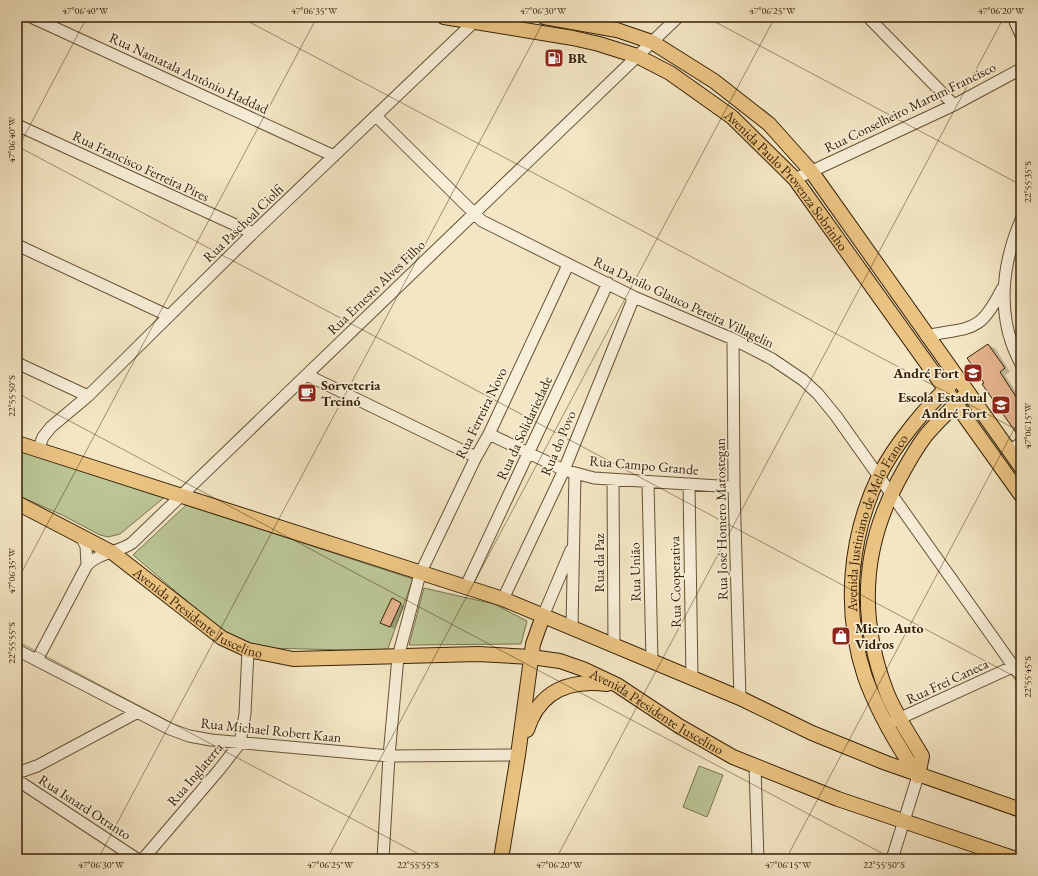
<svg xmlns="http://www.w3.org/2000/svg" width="1038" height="876" viewBox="0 0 1038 876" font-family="'EB Garamond',serif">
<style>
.green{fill:#bbc595;stroke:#78734e}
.shadow{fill:#0003}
.building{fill:#e4b48d;stroke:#362107}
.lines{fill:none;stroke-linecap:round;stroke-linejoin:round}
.minor-casing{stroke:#665236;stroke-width:13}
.major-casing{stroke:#362107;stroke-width:16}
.minor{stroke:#f8efd9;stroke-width:11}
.major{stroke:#eac382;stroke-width:14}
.ticks{fill:none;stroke:#362107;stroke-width:1;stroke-opacity:0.45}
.labels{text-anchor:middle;stroke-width:3.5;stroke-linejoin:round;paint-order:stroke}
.poi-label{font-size:14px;font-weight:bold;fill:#362107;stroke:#f8efd9;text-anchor:start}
.street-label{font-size:14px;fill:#362107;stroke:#f8efd9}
.neatline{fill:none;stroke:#362107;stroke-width:1.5}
.ticks-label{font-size:10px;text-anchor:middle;fill:#362107}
</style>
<rect width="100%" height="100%" fill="#f4e6c4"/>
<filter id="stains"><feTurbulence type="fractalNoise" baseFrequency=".005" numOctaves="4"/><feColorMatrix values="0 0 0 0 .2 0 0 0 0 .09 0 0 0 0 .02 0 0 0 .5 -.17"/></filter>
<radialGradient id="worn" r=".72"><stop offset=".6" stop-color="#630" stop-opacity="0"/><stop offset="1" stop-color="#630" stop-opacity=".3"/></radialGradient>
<path class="green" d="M17 450 166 496 120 534 108 537 100 535 62 515 17 495Z
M186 505 413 579 387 651 264 648 244 642 221 630 133 555Z
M424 588 494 604 527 621 521 644 409 645Z
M699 766 723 775 707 817 683 807Z"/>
<path class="shadow" d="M988 345 995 348 1010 372 1005 375 1021 399V437L986 383Z
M393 599 405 606 394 629 382 623Z"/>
<path class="building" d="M988 344 1005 368 1000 372 1020 403 1017 405 1021 411V436L1019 437 982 384 984 383 967 358Z
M392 598 401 603 390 627 380 623Z"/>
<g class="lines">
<g class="minor-casing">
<path id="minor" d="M31 17 334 156
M868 17 954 105
M1013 17 1021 35
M376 116 482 221 634 297 733 339 772 359 803 380 818 394 836 416 1021 677
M17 125 253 233
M795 179 954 105 1021 69
M1021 220C1001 266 996 319 1021 364
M17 245 169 316
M926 336C971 326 979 335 1002 289
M733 339 734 487 740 698
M17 363 88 396
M307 375 476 457
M489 434 564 470 594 478 734 487
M38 450 43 437 51 427 88 396 253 233 474 22
M1009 451 1021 443
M613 480 614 646
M648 482 652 662
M689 484 692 678
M80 535 86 546 87 565
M466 586 608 283
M503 599 564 470 634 297
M543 616 571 550
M572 627 575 473
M17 650 170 729 189 736 211 740 389 756 518 755
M37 660 87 565C100 552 117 553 132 543L678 17
M894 721 1021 663
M755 767 758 859
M17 773 37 766 138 712
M17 780 137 859
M143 859 219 770 240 743 245 714 248 650
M383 859 389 756 398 657 420 574 476 457 489 434 568 265
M892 859 918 776"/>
</g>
<g class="major-casing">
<g id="major">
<path id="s1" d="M444 17 573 38 599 44 637 56 670 73 732 117 795 179 1021 495"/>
<path d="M544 17 617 30 652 42 714 81 769 124 811 171 1021 467"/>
<path d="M17 443 503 599 740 698 812 733 886 763 1021 810"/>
<path id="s2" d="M17 503 113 553 222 638 248 650 293 659 478 654 531 657 560 661 583 669 617 685 679 726 733 757 838 799 1016 859"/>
<path d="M527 730C539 691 569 679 607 684"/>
<path id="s3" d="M918 776C897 745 878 713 865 677 843 612 849 538 879 476 895 444 926 407 952 383"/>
<path d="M918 776 922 756C910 736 896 715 887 693 859 621 861 551 897 483 906 466 915 449 927 434 938 421 951 409 963 397"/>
<path d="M501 859 518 755 533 644 543 616"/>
</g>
</g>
<use href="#minor" class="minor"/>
<use href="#major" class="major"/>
</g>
<path class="ticks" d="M240 17 1021 432M706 17 1021 185M17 146 1021 680M17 150 87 17M17 393 893 859M17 581 317 17M17 641 428 859M98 859 546 17M327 859 775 17M556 859 1004 17M786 859 1021 416M1015 859 1021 847"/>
<defs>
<g id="fuel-square" transform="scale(1)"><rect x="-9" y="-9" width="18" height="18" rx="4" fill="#8f2418" stroke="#f8efd9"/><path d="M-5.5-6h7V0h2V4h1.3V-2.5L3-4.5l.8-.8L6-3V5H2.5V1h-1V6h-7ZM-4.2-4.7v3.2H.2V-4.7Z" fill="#fff"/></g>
<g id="school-square" transform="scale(1)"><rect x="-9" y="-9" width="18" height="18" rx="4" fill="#8f2418" stroke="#f8efd9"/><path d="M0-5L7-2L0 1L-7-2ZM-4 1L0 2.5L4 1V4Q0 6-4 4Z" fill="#fff"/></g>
<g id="cafe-square" transform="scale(1)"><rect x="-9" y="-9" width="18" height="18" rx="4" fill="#8f2418" stroke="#f8efd9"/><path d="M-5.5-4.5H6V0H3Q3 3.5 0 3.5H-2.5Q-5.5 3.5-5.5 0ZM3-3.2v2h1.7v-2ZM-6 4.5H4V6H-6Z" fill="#fff"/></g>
<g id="shop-square" transform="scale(1)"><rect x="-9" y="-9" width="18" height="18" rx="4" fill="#8f2418" stroke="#f8efd9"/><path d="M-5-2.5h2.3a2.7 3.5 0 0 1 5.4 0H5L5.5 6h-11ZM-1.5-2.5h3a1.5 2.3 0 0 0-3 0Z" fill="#fff"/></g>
</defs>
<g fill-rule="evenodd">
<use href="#fuel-square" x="554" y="58"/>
<use href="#school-square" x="973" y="373"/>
<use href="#cafe-square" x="307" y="393"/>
<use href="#school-square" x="1001" y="405"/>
<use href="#shop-square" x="841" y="636"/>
</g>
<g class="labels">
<g class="poi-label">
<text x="568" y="63">BR</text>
<text x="959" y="378" text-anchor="end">André Fort</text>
<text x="321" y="390">Sorveteria<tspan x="321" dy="16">Treinó</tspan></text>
<text x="987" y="402" text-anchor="end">Escola Estadual<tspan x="987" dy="16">André Fort</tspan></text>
<text x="855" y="633">Micro Auto<tspan x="855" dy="16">Vidros</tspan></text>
</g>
<g class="street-label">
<text transform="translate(189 73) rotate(25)" y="5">Rua Namatala Antônio Haddad</text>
<text transform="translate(910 107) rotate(-26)" y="5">Rua Conselheiro Martim Francisco</text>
<text transform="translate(141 166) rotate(25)" y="5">Rua Francisco Ferreira Pires</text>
<text dy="5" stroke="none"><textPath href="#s1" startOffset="394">Avenida Paulo Provenza Sobrinho</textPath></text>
<text transform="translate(243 223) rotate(-44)" y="5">Rua Paschoal Ciolfi</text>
<text transform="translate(376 287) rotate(-44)" y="5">Rua Ernesto Alves Filho</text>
<text transform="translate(684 302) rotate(25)" y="5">Rua Danilo Glauco Pereira Villagelin</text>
<text transform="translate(481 413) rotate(-64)" y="5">Rua Ferreira Novo</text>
<text transform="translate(524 428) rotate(-65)" y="5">Rua da Solidariedade</text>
<text transform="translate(558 443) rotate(-67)" y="5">Rua do Povo</text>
<text transform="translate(644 465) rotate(5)" y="5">Rua Campo Grande</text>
<text transform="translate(721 519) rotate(-91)" y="5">Rua José Homero Marostegan</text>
<text dy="5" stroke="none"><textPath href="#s3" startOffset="273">Avenida Justiniano de Melo Franco</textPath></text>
<text transform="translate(599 563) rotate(-90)" y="5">Rua da Paz</text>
<text transform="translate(635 572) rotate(-91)" y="5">Rua União</text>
<text transform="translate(675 582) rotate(-91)" y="5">Rua Cooperativa</text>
<text dy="5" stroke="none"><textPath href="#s2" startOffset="213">Avenida Presidente Juscelino</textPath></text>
<text transform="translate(947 681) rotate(-25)" y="5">Rua Frei Caneca</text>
<text dy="5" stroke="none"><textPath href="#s2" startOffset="698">Avenida Presidente Juscelino</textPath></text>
<text transform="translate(271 730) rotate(6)" y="5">Rua Michael Robert Kaan</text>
<text transform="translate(195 774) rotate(-50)" y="5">Rua Inglaterra</text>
<text transform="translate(85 807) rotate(33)" y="5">Rua Isnard Otranto</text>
</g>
</g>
<rect width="1038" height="876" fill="none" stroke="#f4e6c4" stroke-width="44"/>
<rect x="22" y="22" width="994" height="832" class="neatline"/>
<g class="ticks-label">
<text x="85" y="14">47°06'40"W</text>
<text x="314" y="14">47°06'35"W</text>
<text x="543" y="14">47°06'30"W</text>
<text x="772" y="14">47°06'25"W</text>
<text x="1001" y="14">47°06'20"W</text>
<text transform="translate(11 140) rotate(-90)" y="4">47°06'40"W</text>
<text transform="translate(1027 182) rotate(-90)" y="4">22°55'35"S</text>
<text transform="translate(11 396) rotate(-90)" y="4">22°55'50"S</text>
<text transform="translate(1027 426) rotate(-90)" y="4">47°06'15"W</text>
<text transform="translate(11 571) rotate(-90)" y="4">47°06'35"W</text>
<text transform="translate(11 643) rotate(-90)" y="4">22°55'55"S</text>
<text transform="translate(1027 677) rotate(-90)" y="4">22°55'45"S</text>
<text x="101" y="868">47°06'30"W</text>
<text x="330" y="868">47°06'25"W</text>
<text x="418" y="868">22°55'55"S</text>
<text x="559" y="868">47°06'20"W</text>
<text x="788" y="868">47°06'15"W</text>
<text x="884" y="868">22°55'50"S</text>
</g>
<rect width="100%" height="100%" filter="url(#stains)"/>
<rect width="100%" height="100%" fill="url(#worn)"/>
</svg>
